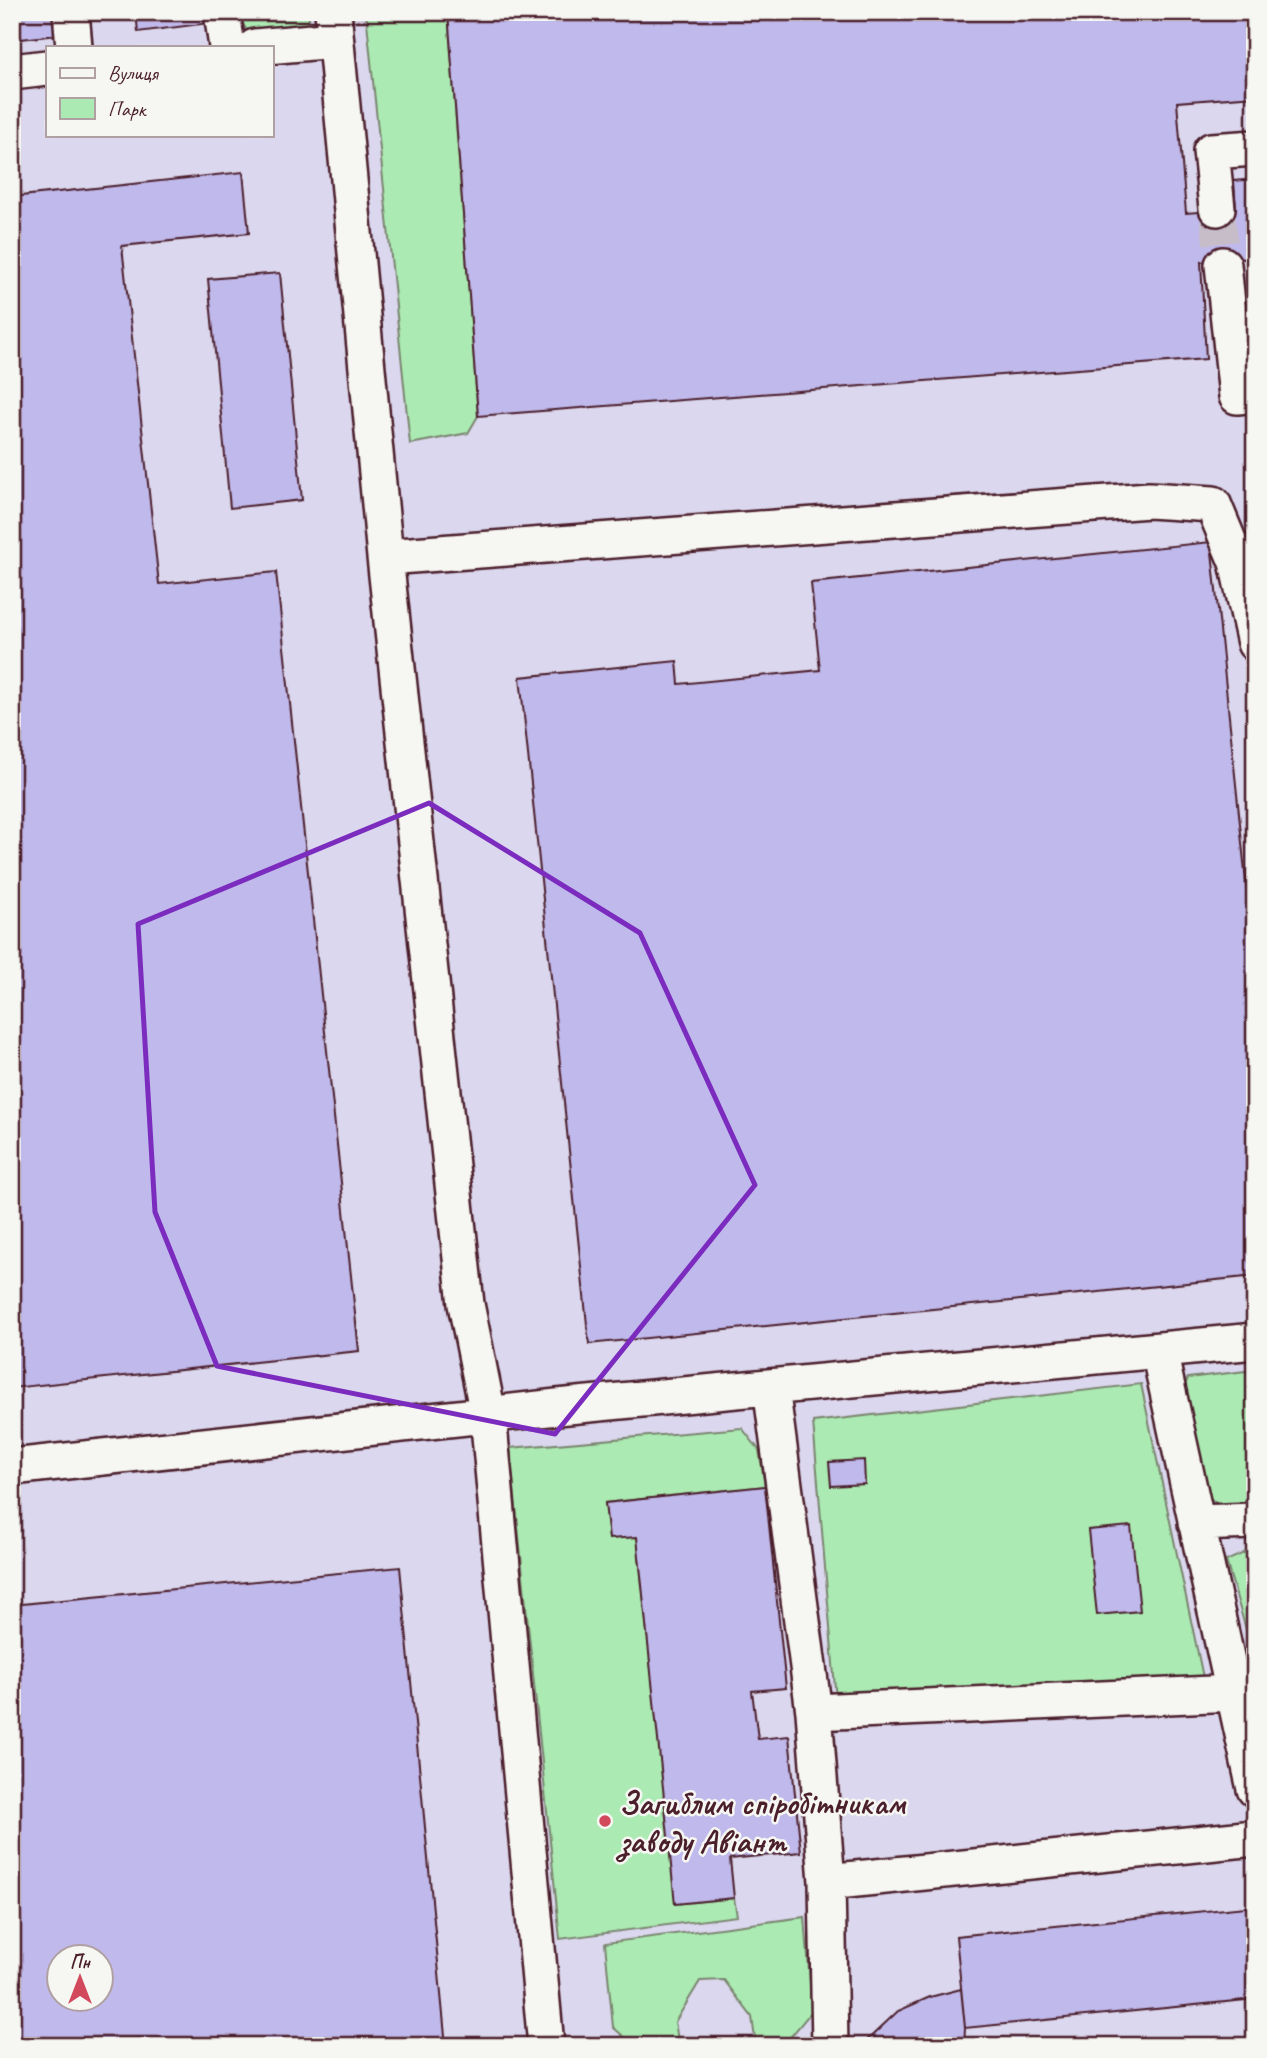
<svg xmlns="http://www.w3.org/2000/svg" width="1267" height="2058" viewBox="0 0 1267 2058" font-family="Caveat,sans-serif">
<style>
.built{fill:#dbd7ee;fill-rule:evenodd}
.green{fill:#abebb3;stroke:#7a856f;stroke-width:2}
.building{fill:#c0b9eb;stroke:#4a1f2b;stroke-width:2;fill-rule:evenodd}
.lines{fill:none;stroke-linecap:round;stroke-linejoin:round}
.minor-tunnel{stroke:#c7bdc9;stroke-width:35;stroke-dasharray:35 18;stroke-linecap:butt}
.minor-casing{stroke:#4a1f2b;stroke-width:40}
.minor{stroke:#f6f6f2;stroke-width:35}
.marked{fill:none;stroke:#7b2cbf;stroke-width:5;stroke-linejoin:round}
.poi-dot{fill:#d1495b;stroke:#f6f6f2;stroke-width:2.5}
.labels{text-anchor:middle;stroke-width:5;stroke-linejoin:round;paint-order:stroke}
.poi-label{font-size:33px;font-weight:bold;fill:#4a1f2b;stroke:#f6f6f2;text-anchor:start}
</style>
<rect width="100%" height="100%" fill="#e6e4f0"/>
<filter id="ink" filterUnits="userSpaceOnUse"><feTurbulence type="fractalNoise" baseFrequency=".0143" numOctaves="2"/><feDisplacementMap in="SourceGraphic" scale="14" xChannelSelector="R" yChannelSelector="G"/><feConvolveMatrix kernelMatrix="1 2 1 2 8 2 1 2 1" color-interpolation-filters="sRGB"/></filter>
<g filter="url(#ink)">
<path class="built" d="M12 12H1255V2046H12ZM47 47H271V135H47ZM60 1956H102V1998H60Z"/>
<path class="green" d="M236 12H310L307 30 249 34Z
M366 12H448L478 416 468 433 410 444Z
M1255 1370V1505L1223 1508 1207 1496 1183 1390 1188 1378Z
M1141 1384 1204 1682 836 1700 813 1422Z
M742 1428 759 1450 765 1486 605 1503 609 1539 637 1537 676 1904 734 1898 737 1916 560 1939 510 1448Z
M1255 1548V1660L1226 1561Z
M805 1917 812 2011 783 2046H756L752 2017 724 1980 700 1981 675 2022 679 2046H634L613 2027 605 1943Z"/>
<path class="building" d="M12 12H54L57 35 12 40Z
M136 12H209L210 23 138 32Z
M448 12H1172L1173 15 1198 12H1255V96L1177 102 1186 213 1236 209 1234 181 1255 179V275L1254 258 1201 262 1206 359 478 416Z
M243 172 249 233 122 246 159 584 276 572 359 1351 12 1388V197Z
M280 273 302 500 230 508 208 279Z
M1211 542 1255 969V1276L589 1344 520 677 677 661 679 684 820 670 811 583Z
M864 1460 865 1484 831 1486 829 1462Z
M765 1486 786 1688 752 1691 758 1739 789 1736 801 1852 730 1859 734 1898 675 1904 637 1537 609 1539 605 1503Z
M1131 1526 1140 1611 1097 1615 1088 1530Z
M400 1567 446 2046H12V1605ZM60 1956H102V1998H60Z
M1255 1906V1999L965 2028 956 1936Z
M961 1989 965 2028 964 2046H861L898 2011 930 1997Z"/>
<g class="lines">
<path class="minor-tunnel" d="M1217 208 1223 265"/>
<g class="minor-casing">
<path id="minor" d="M71 12 74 47
M222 12 227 47
M333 12 385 557 466 1304 488 1414 546 2046
M255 47 335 40
M12 72 47 68
M1217 208 1211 151 1255 148
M1223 265 1237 396 1255 394
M385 557 1149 500 1213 504 1237 562 1255 643
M1159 1351 1255 1789
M771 1387 814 1712 827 1882 830 2046
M12 1467 557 1407 1255 1341
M1196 1523 1255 1521
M814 1712 1234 1693
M827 1882 1255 1838"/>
</g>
<use href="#minor" class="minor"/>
</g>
</g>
<path class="marked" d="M429 803 640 933 755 1185 555 1434 217 1366 155 1212 138 924Z"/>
<circle class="poi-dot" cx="605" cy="1821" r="7"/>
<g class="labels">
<g class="poi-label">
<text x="619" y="1814">Загиблим спіробітникам<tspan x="619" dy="38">заводу Авіант</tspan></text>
</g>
</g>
<rect width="1267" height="2058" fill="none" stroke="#f6f6f2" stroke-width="42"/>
<rect x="21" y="21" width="1225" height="2016" fill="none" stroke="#4a1f2b" stroke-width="2.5" filter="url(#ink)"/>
<rect x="46" y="46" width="228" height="91" fill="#f6f6f2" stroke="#b1a0a2" stroke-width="2"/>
<rect x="60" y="68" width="35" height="10" fill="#f6f6f2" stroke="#b1a0a2" stroke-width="2"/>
<text x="108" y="80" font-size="21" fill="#4a1f2b">Вулиця</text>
<rect x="60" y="98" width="35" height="21" fill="#abebb3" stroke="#b1a0a2" stroke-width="2"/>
<text x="108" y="116" font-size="21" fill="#4a1f2b">Парк</text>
<g transform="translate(80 1978)"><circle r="33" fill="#f6f6f2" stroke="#b1a0a2" stroke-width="2"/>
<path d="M0-5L12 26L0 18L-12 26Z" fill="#d1495b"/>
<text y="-10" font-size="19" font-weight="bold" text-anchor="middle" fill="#4a1f2b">Пн</text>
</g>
</svg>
